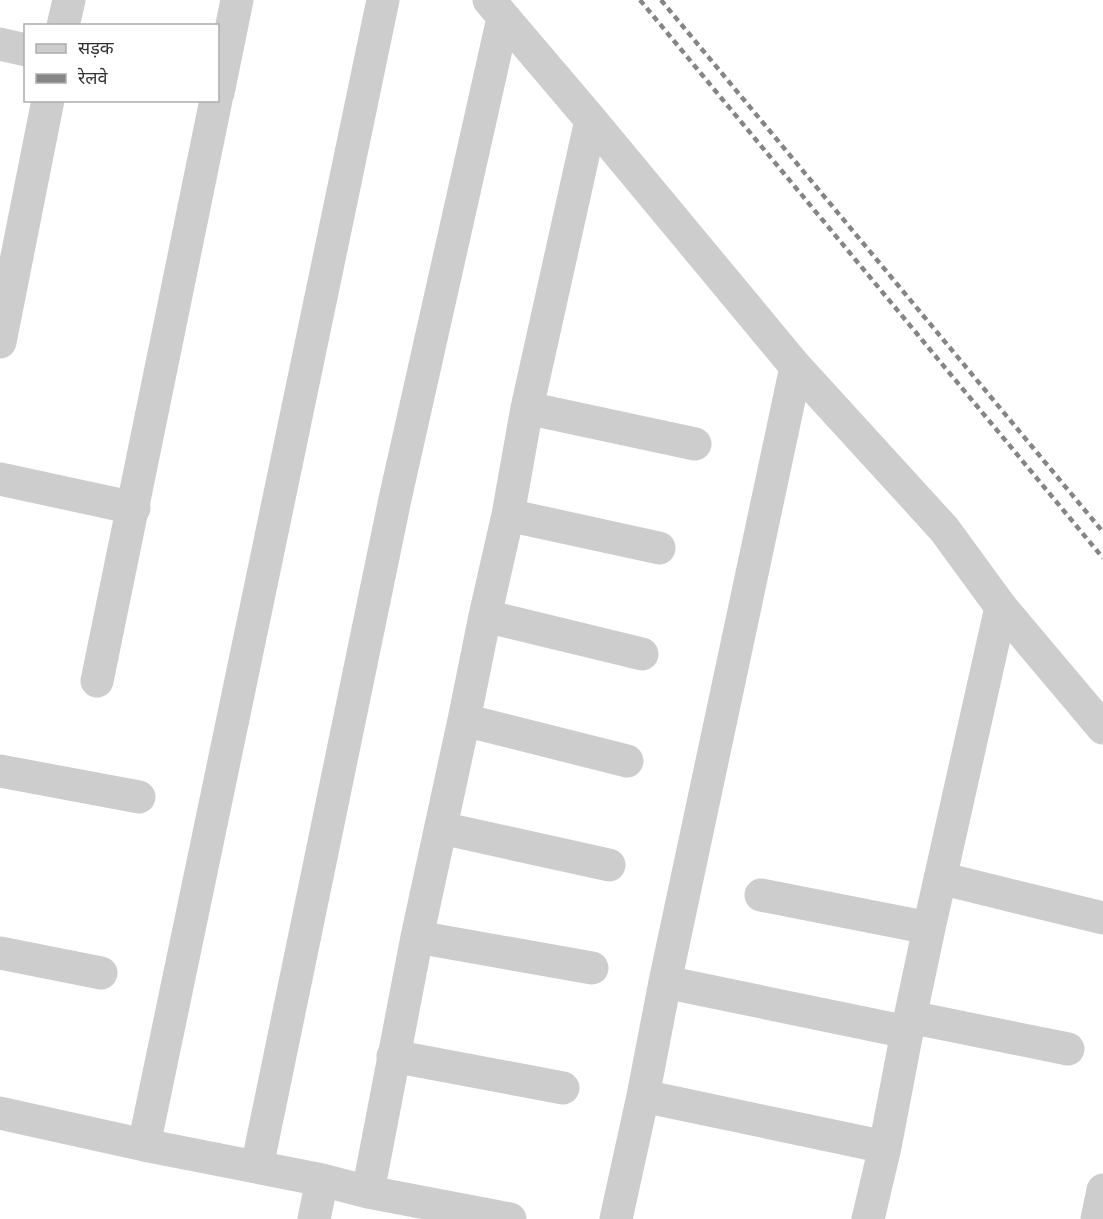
<svg xmlns="http://www.w3.org/2000/svg" width="1103" height="1219" viewBox="0 0 1103 1219" font-family="Lato,'Noto Sans Devanagari',sans-serif">
<style>
.lines{fill:none;stroke-linecap:round;stroke-linejoin:round}
.minor{stroke:#cdcdcd;stroke-width:33}
.rail{stroke:#858585;stroke-width:4.5;stroke-dasharray:6 4.5;stroke-linecap:butt}
</style>
<rect width="100%" height="100%" fill="#fff"/>
<g class="lines">
<path class="minor" d="M489 0 591 120 796 367 944 529 1001 607 1103 728
M63 26 69 0
M0 44 26 50
M218 93 237 0
M0 342 48 100
M527 408 695 444
M0 479 134 508
M508 515 659 548
M485 616 642 654
M97 681 216 100
M464 720 627 761
M0 771 139 797
M441 828 609 865
M940 878 1103 918
M761 895 929 928
M417 937 592 968
M0 953 101 973
M665 982 907 1032
M910 1017 1068 1049
M393 1056 563 1088
M643 1096 885 1147
M0 1113 144 1145 322 1180 368 1192 510 1219
M144 1145 383 0
M257 1167 395 499 503 18
M368 1192 417 937 464 720 485 616 508 515 527 408 591 120
M314 1219 322 1180
M616 1219 643 1096 665 982 796 367
M868 1219 885 1147 907 1032 929 928 1001 607
M1097 1219 1103 1190"/>
<path class="rail" d="M640 0 1103 558
M661 0 1103 532"/>
</g>
<rect x="24" y="24" width="195" height="78" fill="#ffffff" stroke="#acacac" stroke-width="1.5"/>
<rect x="36" y="44" width="30" height="9" fill="#cdcdcd" stroke="#acacac" stroke-width="1.5"/>
<text x="78" y="54" font-size="18" fill="#303030">सड़क</text>
<rect x="36" y="74" width="30" height="9" fill="#858585" stroke="#acacac" stroke-width="1.5"/>
<text x="78" y="84" font-size="18" fill="#303030">रेलवे</text>
</svg>
